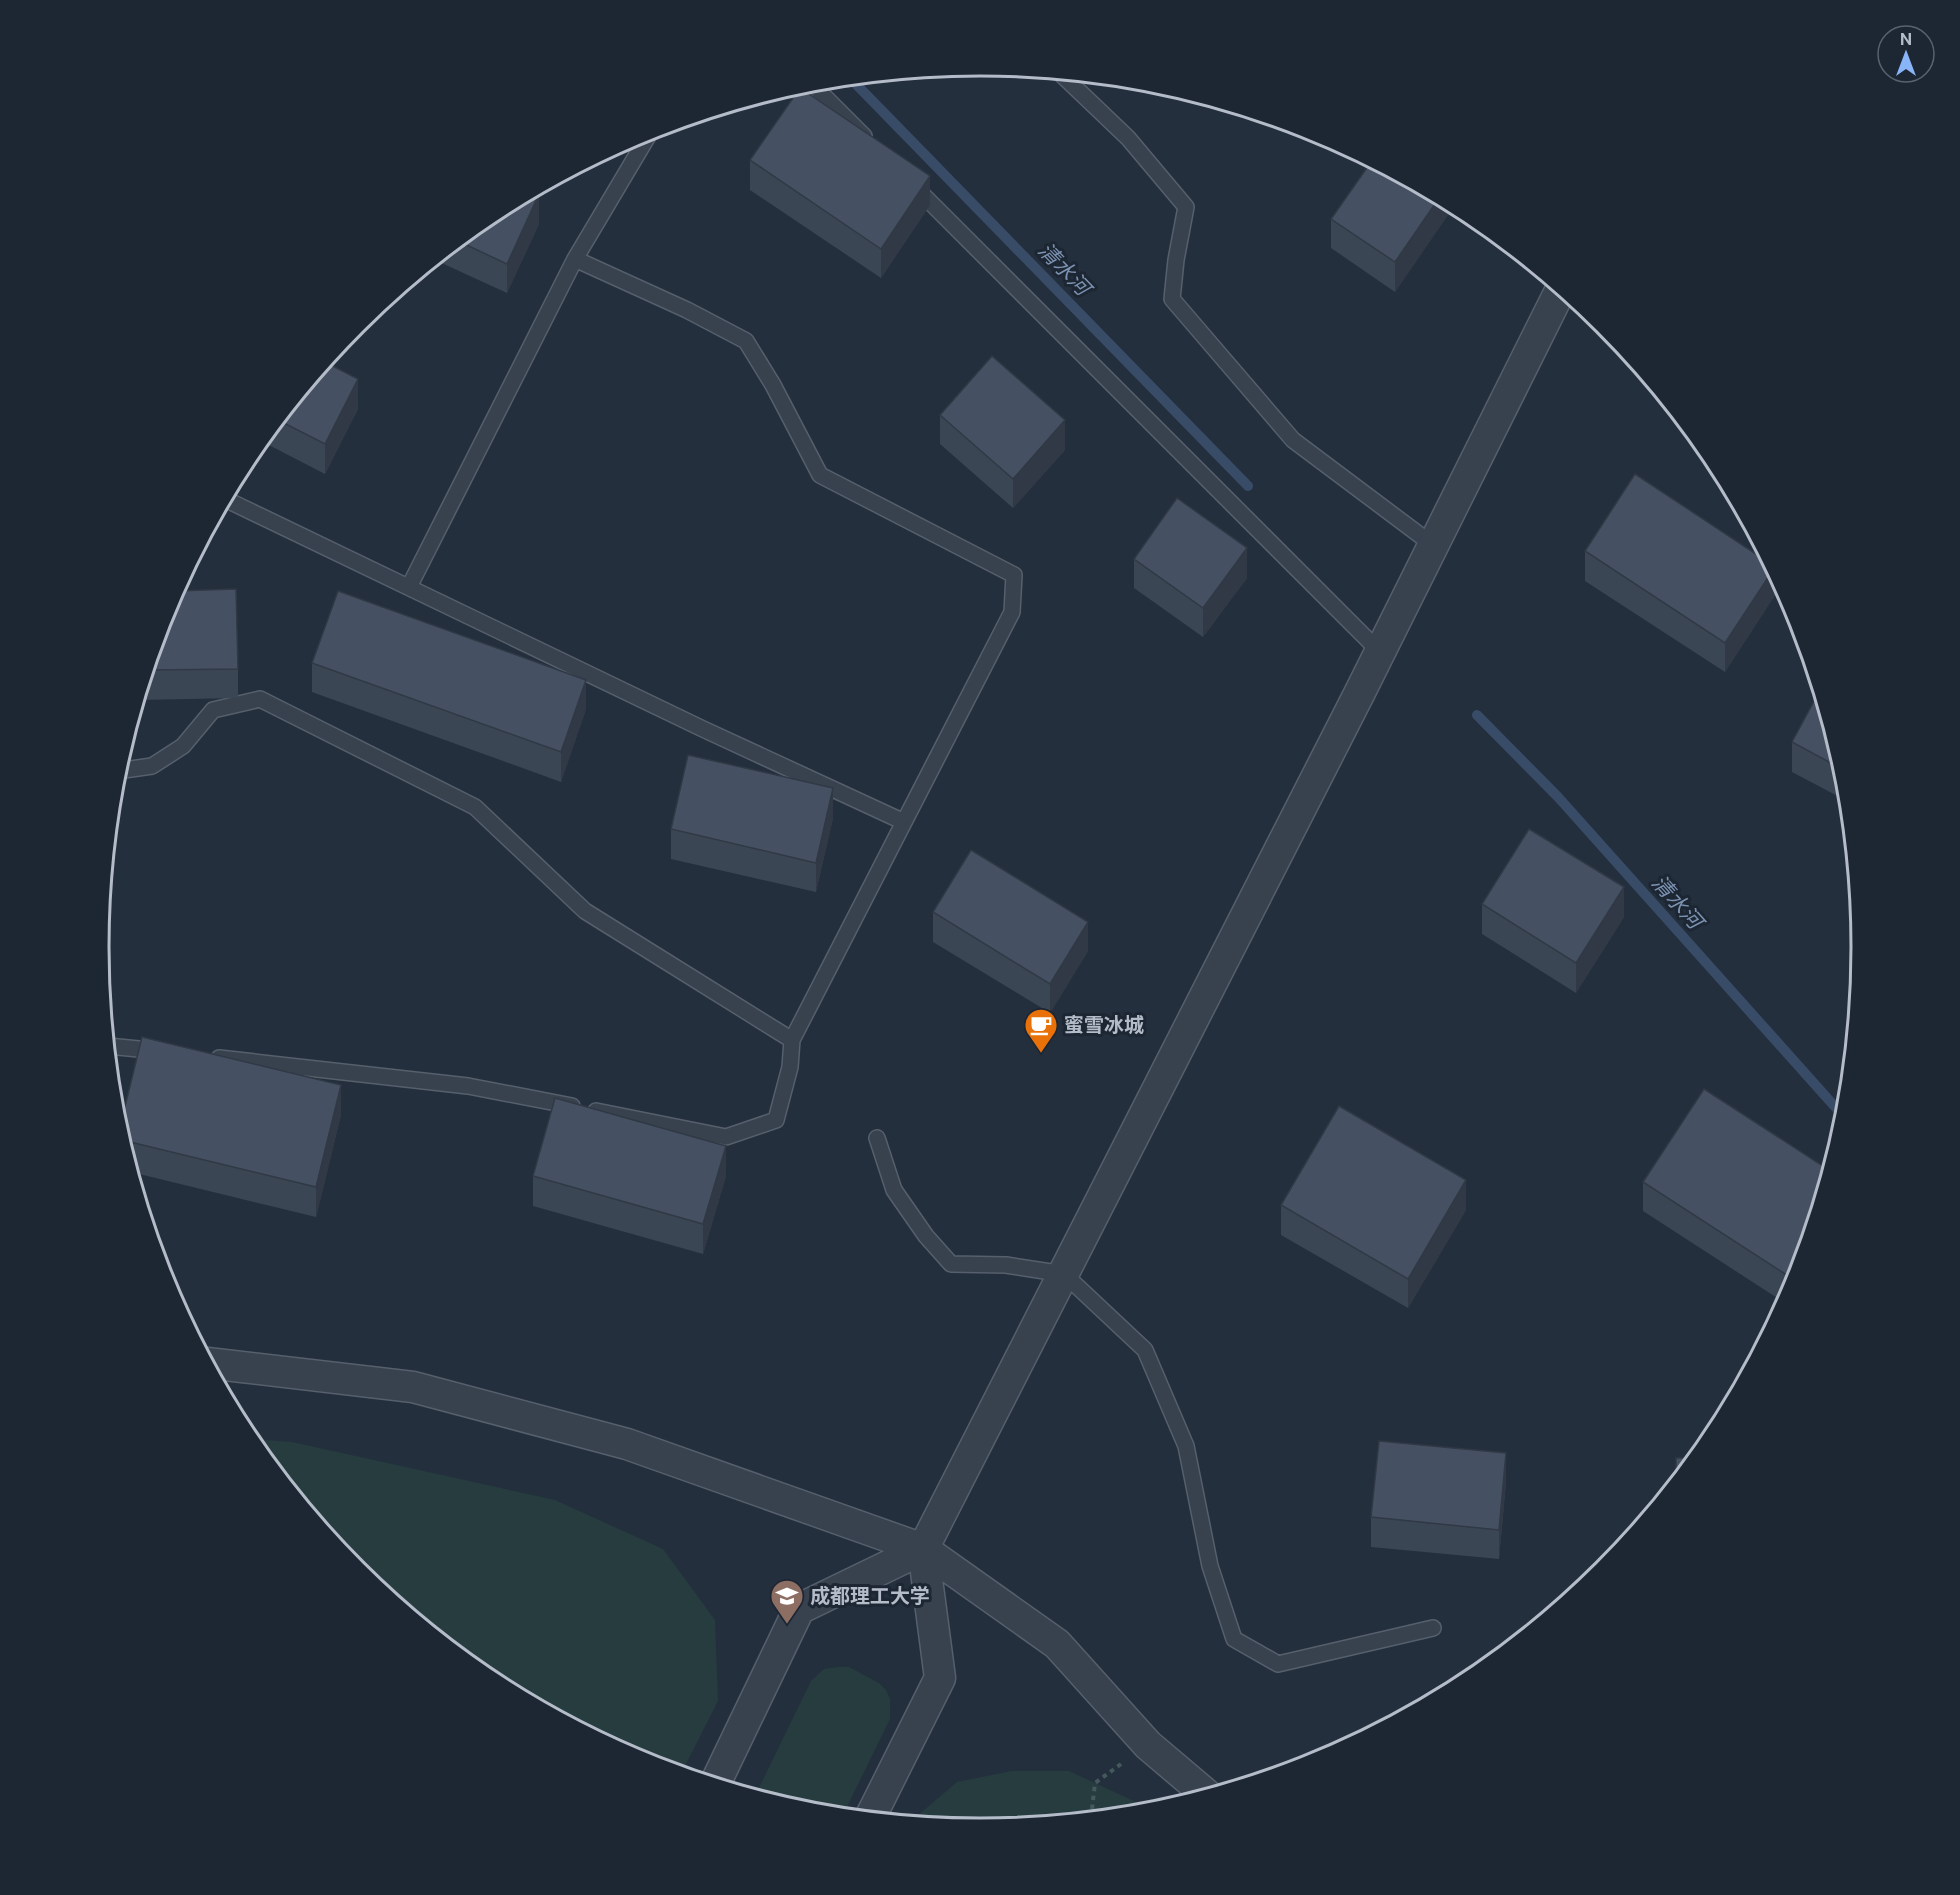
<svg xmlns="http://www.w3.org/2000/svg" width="1960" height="1895" viewBox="0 0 1960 1895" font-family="'Public Sans','Noto Sans SC',sans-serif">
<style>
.green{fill:#263c3f}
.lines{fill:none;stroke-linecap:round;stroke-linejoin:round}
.stream{stroke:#394c67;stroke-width:10}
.service-casing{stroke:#565f6c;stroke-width:18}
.minor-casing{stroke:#565f6c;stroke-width:33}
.path{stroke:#44595c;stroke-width:4;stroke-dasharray:4.5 4.5;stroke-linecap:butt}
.service{stroke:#38414e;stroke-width:15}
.minor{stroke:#38414e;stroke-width:30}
.wall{fill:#3b4654}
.shaded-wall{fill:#303945}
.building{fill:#455162;stroke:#303945;stroke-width:1.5}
.labels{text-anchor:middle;stroke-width:6;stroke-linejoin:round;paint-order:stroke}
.poi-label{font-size:20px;font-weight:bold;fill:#b4bcc9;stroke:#1d2633;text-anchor:start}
.water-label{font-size:21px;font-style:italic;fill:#7c92b1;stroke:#1d2633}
.rim{fill:none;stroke:#b4bcc9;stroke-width:3}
</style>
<rect width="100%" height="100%" fill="#242f3e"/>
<path class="green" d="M249 1439 292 1442 555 1500 663 1549 715 1620 718 1701 681 1774 642 1762 490 1680 356 1571Z
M838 1667H849L879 1683 886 1690 890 1699V1719L843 1815 808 1812 755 1796 811 1681 824 1669Z
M1012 1771H1069L1136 1802 1147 1813 980 1829 910 1822 957 1782Z"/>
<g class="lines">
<path class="stream" d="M851 79 1248 486
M1477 715 1558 797 1845 1118"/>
<g class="service-casing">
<path id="service" d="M1061 74 1128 138 1186 207 1176 260 1172 299 1293 440 1433 545
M811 83 864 136
M917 189 1380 652
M575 259 687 310 746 341 773 385 820 475 1014 575 1012 612 792 1040 790 1067 776 1120 726 1137 596 1111
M225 499 703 729 904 822
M409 587 575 259 651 131
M117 771 152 766 183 746 213 710 260 699 475 807 585 911 792 1040
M108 1046 159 1051
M219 1058 468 1086 572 1106
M877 1138 894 1190 926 1236 951 1264 1006 1265 1064 1274 1145 1350 1186 1446 1210 1566 1234 1639 1278 1664 1433 1628"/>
</g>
<g class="minor-casing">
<path id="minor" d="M207 1363 413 1387 627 1444 923 1549 1057 1644 1148 1745 1207 1795
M715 1784 799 1609 923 1549
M870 1818 940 1678 923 1549 1359 694 1561 289"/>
</g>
<path class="path" d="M1091 1818 1095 1783 1121 1764"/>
<use href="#service" class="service"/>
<use href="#minor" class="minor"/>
</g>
<path class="wall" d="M750 160 930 205 881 278 750 190Z
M1454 206 1395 292 1331 248V219Z
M491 214 539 224 507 293 435 260Z
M325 362 358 409 325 474 261 441Z
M940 415 1065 450 1013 508 940 444Z
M1585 551 1775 574V595L1725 672 1585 581Z
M1134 559 1247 578 1203 637 1134 588Z
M166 610 238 669V698L138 700Z
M312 663 586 709 561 782 312 692Z
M1819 692 1845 776 1847 801 1792 772V742Z
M833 818 816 892 671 859V829Z
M1482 904 1624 917 1576 993 1482 934Z
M933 912 1088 951 1050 1013 933 942Z
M341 1115 316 1217 131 1172 119 1131Z
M1829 1170 1794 1285 1785 1303 1643 1211V1182Z
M533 1176H726L703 1254 533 1206Z
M1281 1205 1466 1210 1408 1308 1281 1235Z
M1506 1482 1499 1559 1371 1547V1517Z"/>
<path class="shaded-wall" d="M930 176V205L881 278V249Z
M539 194V224L507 293V264Z
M1439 198 1454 206 1395 292V262Z
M358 379V409L325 474V444Z
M1065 420V450L1013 508V479Z
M1247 548V578L1203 637V608Z
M1773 570 1775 574V595L1725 672V643Z
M586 680V709L561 782V752Z
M833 788V818L816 892V863Z
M1624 887V917L1576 993V963Z
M1088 922V951L1050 1013V984Z
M341 1085V1115L316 1217V1187Z
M726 1146V1176L703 1254V1224Z
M1466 1180V1210L1408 1308V1279Z
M1506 1453V1482L1499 1559V1530Z"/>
<path class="building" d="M800 88 930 176 881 249 750 160Z
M1371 162 1439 198 1395 262 1331 219Z
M533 192 539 194 507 264 458 241 491 214Z
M992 356 1065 420 1013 479 940 415Z
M325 362 358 379 325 444 278 420Z
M1635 474 1768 562 1773 570 1725 643 1585 551Z
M1177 498 1247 548 1203 608 1134 559Z
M236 589 238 669 147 670 166 610 176 591Z
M338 591 586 680 561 752 312 663Z
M1819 692 1842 769 1792 742Z
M688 755 833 788 816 863 671 829Z
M1529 829 1624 887 1576 963 1482 904Z
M971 850 1088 922 1050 984 933 912Z
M142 1037 341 1085 316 1187 122 1140 119 1131Z
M1704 1089 1829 1170 1796 1281 1643 1182Z
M555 1098 726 1146 703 1224 533 1176Z
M1339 1106 1466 1180 1408 1279 1281 1205Z
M1379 1441 1506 1453 1499 1530 1371 1517Z
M1676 1458H1696L1676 1482Z"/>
<defs>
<g id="cafe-pin" transform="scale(1.725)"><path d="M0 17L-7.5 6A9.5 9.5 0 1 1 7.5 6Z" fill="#e8710a" stroke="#1d2633"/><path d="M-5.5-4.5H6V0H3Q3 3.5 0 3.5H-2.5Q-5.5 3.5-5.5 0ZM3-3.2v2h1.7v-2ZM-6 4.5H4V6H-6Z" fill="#fff"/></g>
<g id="university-pin" transform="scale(1.725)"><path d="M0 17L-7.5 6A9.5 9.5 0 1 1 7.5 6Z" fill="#8d6e63" stroke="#1d2633"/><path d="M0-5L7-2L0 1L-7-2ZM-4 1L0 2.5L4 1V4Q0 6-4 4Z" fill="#fff"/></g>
</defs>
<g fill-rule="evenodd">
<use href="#cafe-pin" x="1041" y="1025"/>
<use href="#university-pin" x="787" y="1596"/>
</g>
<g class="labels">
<g class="poi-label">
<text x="1064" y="1032">蜜雪冰城</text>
<text x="810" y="1603">成都理工大学</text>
</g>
<g class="water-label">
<text transform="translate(1064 269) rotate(46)" y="7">清水河</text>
<text transform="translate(1677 902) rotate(48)" y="7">清水河</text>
</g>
</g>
<path d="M0 0H1960V1895H0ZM109 947a871 871 0 1 1 1742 0a871 871 0 1 1-1742 0Z" fill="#1d2633" fill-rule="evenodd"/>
<path class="rim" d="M109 947a871 871 0 1 1 1742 0a871 871 0 1 1-1742 0Z"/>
<g transform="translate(1906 54)"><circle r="28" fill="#1d2633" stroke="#59626f" stroke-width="1.5"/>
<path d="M0-4.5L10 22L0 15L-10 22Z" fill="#8ab4f8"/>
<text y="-9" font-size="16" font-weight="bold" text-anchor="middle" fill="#b4bcc9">N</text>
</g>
</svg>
